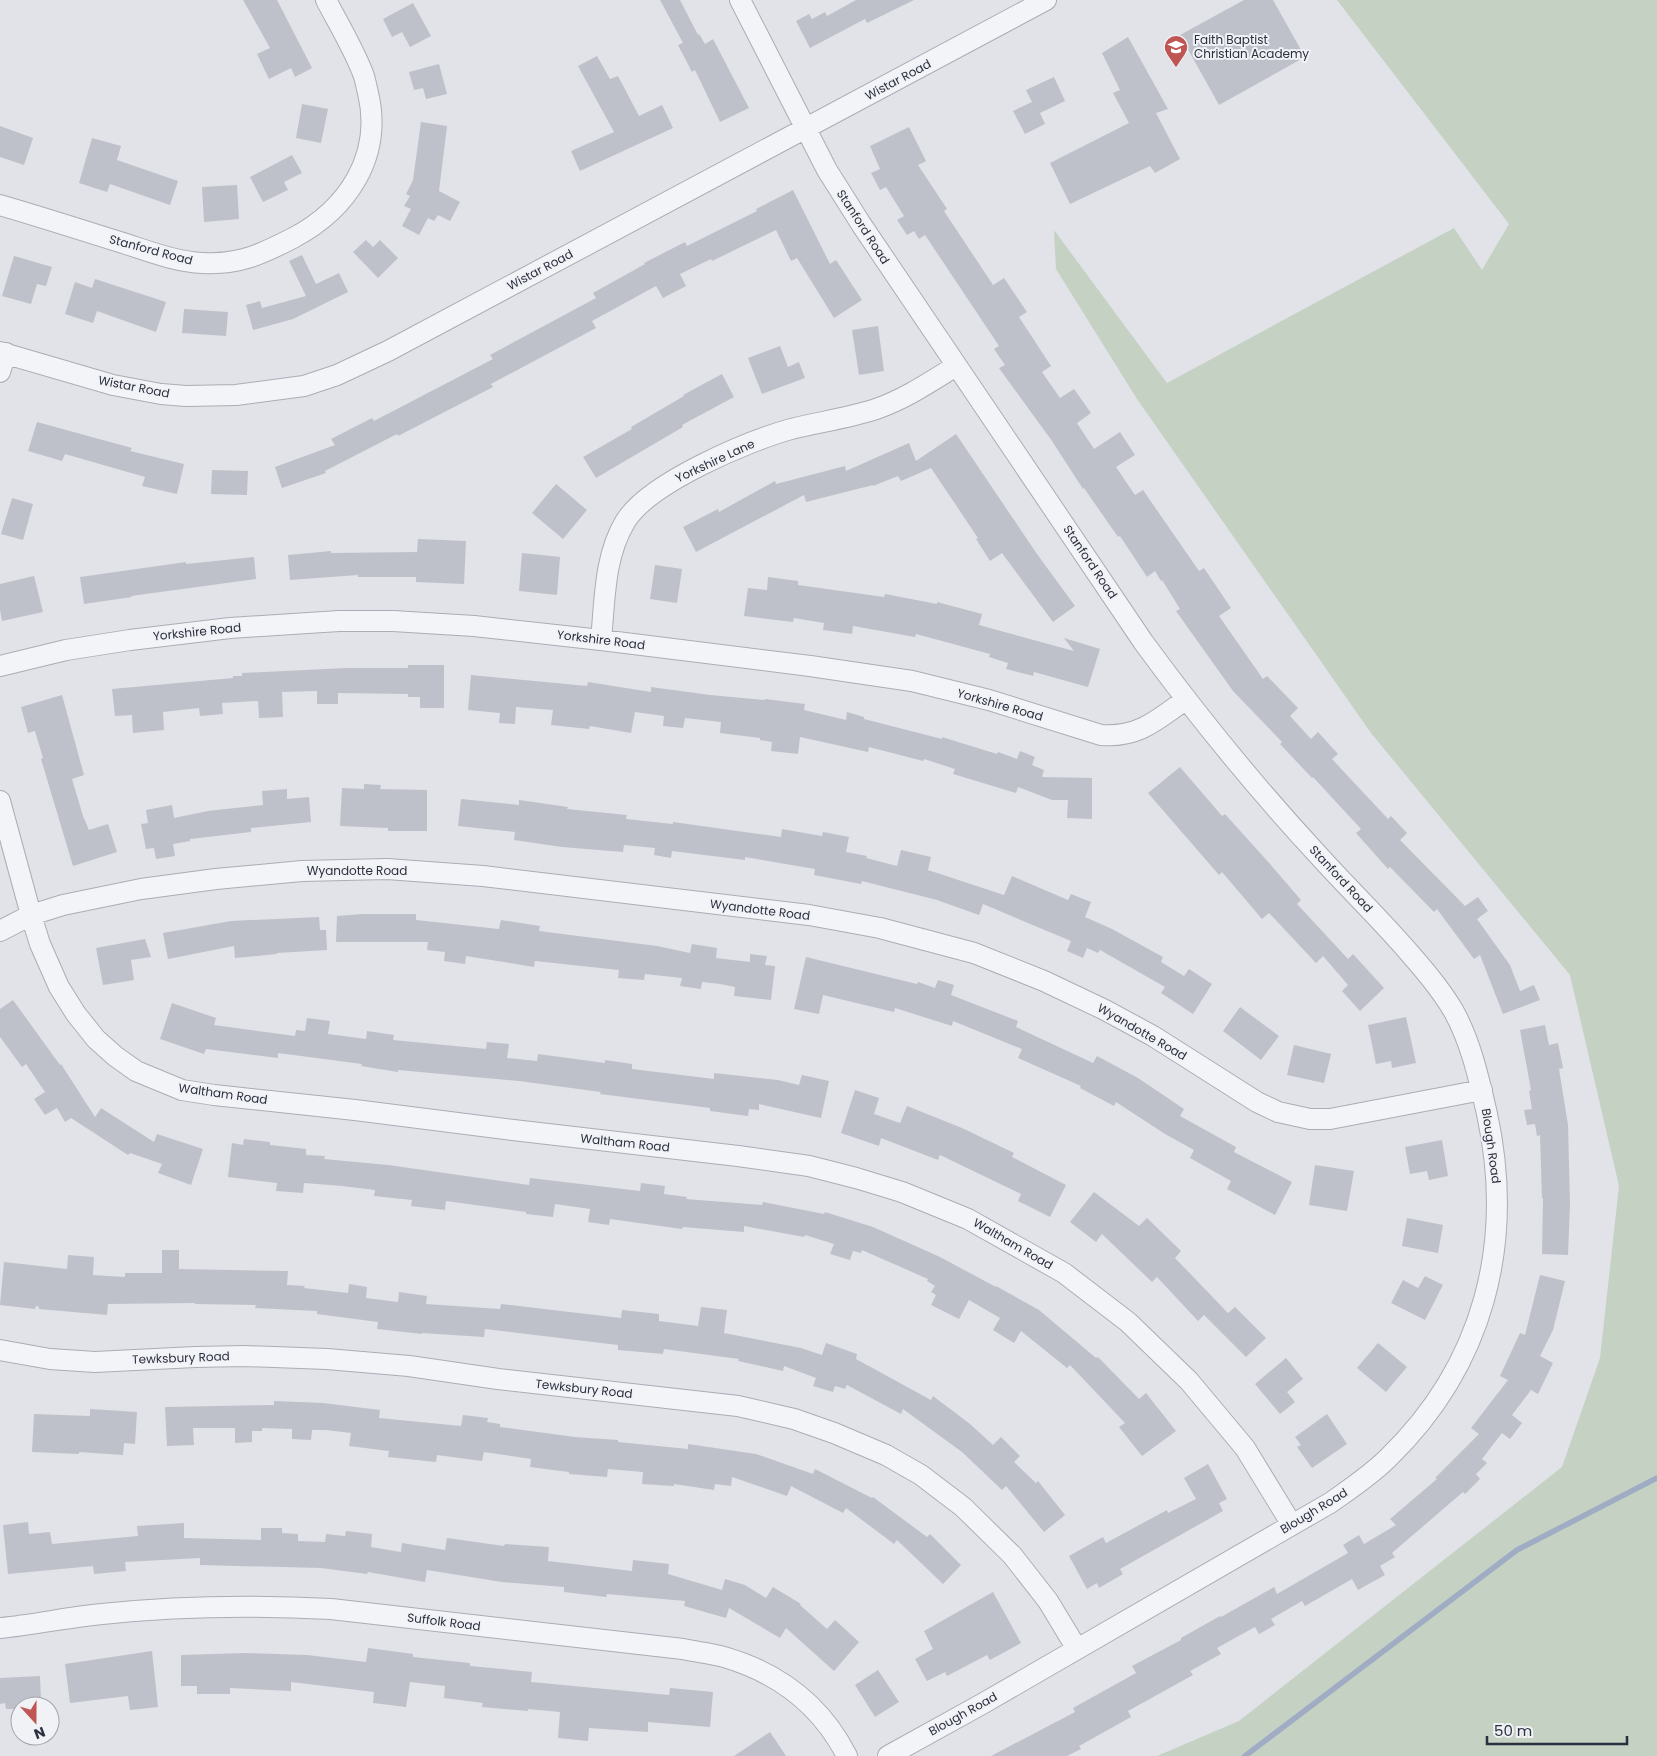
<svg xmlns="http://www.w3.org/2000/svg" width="1657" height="1756" viewBox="0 0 1657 1756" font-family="Poppins,sans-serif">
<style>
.green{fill:#c4d1c3}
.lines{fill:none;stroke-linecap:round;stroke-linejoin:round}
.stream{stroke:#a0acc4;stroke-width:5.5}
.building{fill:#bfc1ca}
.street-casing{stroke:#aaadb5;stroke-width:22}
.street{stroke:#f3f4f7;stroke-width:20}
.labels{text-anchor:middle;stroke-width:4;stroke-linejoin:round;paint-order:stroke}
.poi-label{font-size:12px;fill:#2b2f3e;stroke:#f0f2f6;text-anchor:start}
.street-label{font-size:12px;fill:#2b2f3e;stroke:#f0f2f6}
</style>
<rect width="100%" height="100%" fill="#e1e3e8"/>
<path class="green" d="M1337 0H1657V1756H1157L1239 1721 1562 1467 1600 1358 1619 1186 1570 975 1371 733 1137 399 1056 269 1054 230 1167 383 1454 228 1482 270 1509 224Z"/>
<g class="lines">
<path class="stream" d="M1245 1756 1517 1550 1657 1478"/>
</g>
<path class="building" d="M243 0H277L312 68 295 77 291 68 269 79 257 54 270 48Z
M660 0H680L698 35 699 34 705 44 713 39 749 108 720 122 695 70 692 72 678 45 683 43Z
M856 0H914L867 23 865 19 810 48 796 21 809 14 812 19 825 12 827 16Z
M1244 0H1273L1305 57 1219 105 1180 35Z
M413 3 431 36 410 47 402 32 392 37 383 19Z
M1128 37 1168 109 1156 113 1180 159 1155 173 1150 166 1070 204 1050 163 1129 123 1113 93 1120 90 1102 53Z
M597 56 610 79 618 76 639 116 662 105 673 128 580 171 571 151 614 132 578 66Z
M439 64 447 94 426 99 423 88 414 90 409 72Z
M1054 77 1065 101 1040 113 1045 124 1025 134 1013 111 1032 102 1026 90Z
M302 104 328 109 321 143 296 138Z
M421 122 447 126 439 191 460 202 450 221 438 215 434 221 428 218 419 235 402 226 411 209 404 206 410 196 406 194 413 180Z
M0 126 33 138 24 165 0 157Z
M909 127 926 161 918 165 947 209 944 211 993 285 1004 278 1027 312 1019 317 1051 366 1042 372 1060 398 1074 389 1091 413 1077 423 1094 449 1120 432 1135 455 1116 467 1135 495 1143 490 1199 571 1204 568 1231 608 1219 616 1263 679 1267 676 1298 708 1290 716 1311 739 1318 732 1338 754 1332 759 1388 819 1391 816 1407 833 1400 840 1465 906 1478 897 1488 911 1477 919 1510 965 1520 991 1534 985 1540 1000 1503 1014 1480 955 1474 959 1437 909 1434 912 1390 867 1388 869 1356 833 1361 829 1313 777 1312 778 1280 744 1282 742 1233 691 1176 611 1180 609 1162 580 1161 581 1155 571 1147 577 1120 536 1118 537 1084 488 1083 489 1052 441 999 368 1005 365 994 349 999 346 925 235 919 239 914 231 907 235 897 220 904 216 886 187 880 190 871 173 880 169 870 146Z
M92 138 121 146 117 160 178 181 170 205 110 184 107 192 79 183Z
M292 155 302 173 284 182 288 190 263 202 250 177Z
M237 185 239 219 204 222 202 187Z
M793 190 830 264 836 260 862 300 834 318 797 258 791 261 776 230 712 261 711 259 680 274 686 286 663 298 656 286 592 321 596 328 491 384 493 387 398 436 397 434 325 471 326 473 282 488 275 467 335 445 331 439 372 418 374 421 493 359 490 355 596 298 593 293 645 264 644 263 685 242 687 246 757 211 756 209Z
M366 240 373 247 380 240 398 258 378 278 353 252Z
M302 255 316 284 339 273 348 292 293 319 253 330 246 305 260 301 262 308 306 296 289 261Z
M14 256 52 267 46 286 37 284 31 304 2 296Z
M95 279 166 302 156 332 97 311 93 323 65 314 75 282 92 288Z
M184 309 228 312 226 336 182 333Z
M878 326 884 371 859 375 852 330Z
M780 346 788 367 799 362 805 378 762 394 748 358Z
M722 374 734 397 682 425 683 427 596 478 583 457 632 429 631 427 684 396 683 395Z
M37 422 132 448 130 451 184 464 177 494 142 486 145 477 65 454 62 461 28 451Z
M956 434 1037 554 1075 606 1053 622 1002 553 990 561 976 539 978 538 931 468 901 481 898 476 873 486V485L806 502 804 495 696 552 683 527 718 509 719 512 775 481 776 484 845 466 846 471 909 443 916 461Z
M212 470 248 471 247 495 211 494Z
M556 484 587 510 563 539 532 513Z
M12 498 33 504 23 540 1 534Z
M418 539 466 541 464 584 416 582V577H358V575L290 580 288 555 331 551V553L417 552Z
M522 553 560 557 557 595 519 591Z
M254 557 256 579 131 596 132 597 84 604 80 577 186 562V564Z
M655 565 682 569 677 603 650 599Z
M34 576 43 612 2 621 0 610V584Z
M768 577 798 581V585L884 597 885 594 937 604V602L982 614 979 625 1074 651 1064 638 1100 649 1088 687 1034 672 1033 676 1006 669 1008 663 989 657 990 654 916 634 915 637 853 626 852 634 823 630 824 623 794 618 793 622 744 616 748 588 767 590Z
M408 665H444V708H420V697H408V694L338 693V704H317V691L282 692 283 717 259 718 258 701 222 703 223 714 200 716 199 708 163 712 164 730 133 733 132 715 115 716 112 689 233 678V676H242V673L346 668H408Z
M471 675 587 686 588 682 651 692V687L710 695 765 700V699L805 704 804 710 846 720 847 712 864 717V719L942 739V737L997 754 998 752 1017 759 1020 751 1035 757 1032 765 1044 770 1042 777 1092 778V819L1067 818 1068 800H1052L1018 787 1016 793 953 774 955 769 924 759 923 761 869 747 868 752 800 737 798 754 771 751 772 742 760 740V738L720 733 721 722 685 718 683 728 663 726 664 716 635 712 631 733 590 726 589 729 551 725 553 710 516 707 515 724 499 723 500 713 468 710Z
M62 695 84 775 72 779 83 816 89 830 108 824 117 852 73 866 41 759 43 758 35 731 28 733 21 707Z
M1180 767 1222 816 1225 814 1270 864 1301 900 1297 904 1348 959 1353 954 1384 988 1360 1011 1342 991 1348 985 1323 956 1316 963 1269 913 1262 919 1222 872 1219 875 1148 793Z
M364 784 381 785 380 789 427 790V831H388V828L340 826 342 788 364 789Z
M287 789V799L309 797 311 822 251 828V832L190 839V841L173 844 175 856 156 859 154 848 146 849 141 824 148 823 146 810 172 805 174 818 208 811 263 805 262 791Z
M461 799 519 805V800L568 807 567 809 627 815 626 819 673 824V822L781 837 782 829 822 836 823 832 849 837 846 852 867 856 866 858 897 866 901 850 931 857 928 870 1004 895 1012 876 1068 900 1071 894 1091 902 1085 917 1112 929 1163 957 1161 962 1184 976 1189 969 1212 984 1193 1014 1161 993 1165 987 1100 950 1098 953 1087 948 1083 958 1067 951 1071 941 983 904 979 915 937 900 862 881 861 884 814 875 815 869 745 857V860L672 851 671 858 654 855 655 848 624 845 623 852 562 847 514 840 515 832 458 826Z
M362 914H416V920L499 929 501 920 540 926 539 931 657 946 690 953 692 944 717 948 716 958 750 962V954L767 956 765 965 775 966 771 1000 734 996 735 987 720 984 702 982 701 989 680 986 682 978 645 974 644 980 618 978 619 970 535 961 534 967 466 956 465 964 444 961 445 952 427 950 428 942H336L337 916Z
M319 917 320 930H326L327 950 277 953V954L235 958 234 946 168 959 163 933 231 921Z
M145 939 151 957 131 960 134 980 103 985 96 948Z
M806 957 917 984 918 982 935 988 938 980 954 985 951 995 1018 1021 1016 1027 1093 1063 1097 1056 1138 1078 1184 1109 1180 1116 1236 1147 1234 1152 1292 1182 1275 1215 1227 1189 1231 1181 1190 1158 1194 1150 1165 1134 1116 1102 1114 1106 1080 1088 1081 1086 1018 1058 1022 1049 953 1021 952 1026 895 1008 894 1012 823 995 819 1014 794 1009Z
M13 1000 60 1065 61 1064 95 1117 101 1108 154 1142 157 1134 203 1149 191 1185 158 1173 162 1164 130 1153 128 1155 71 1118 65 1122 57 1108 45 1115 34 1099 45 1092 26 1064 22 1067 0 1037V1009Z
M172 1003 216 1018 214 1025 295 1036 296 1030 305 1031 307 1018 330 1021 328 1034 366 1039 367 1031 394 1035 393 1040 486 1049 487 1042 509 1044 507 1058 537 1061 538 1054 605 1063V1060L632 1064V1069L714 1079V1073L778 1080 799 1085 802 1075 829 1081 821 1118 759 1104V1110L749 1109 748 1116 710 1111V1108L600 1094 601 1092 519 1081 398 1070V1072L361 1066 362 1064 278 1053V1058L206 1049 204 1054 160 1039Z
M1240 1007 1279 1036 1261 1060 1223 1031Z
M1406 1017 1416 1063 1392 1068 1391 1061 1376 1064 1368 1025Z
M1545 1025 1549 1045 1558 1043 1563 1068 1559 1069 1568 1125 1570 1204 1568 1255 1542 1254 1543 1198H1542L1540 1135 1537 1136 1535 1124 1527 1125 1524 1110 1532 1109 1529 1091 1531 1090 1520 1030Z
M1294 1045 1331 1054 1324 1083 1287 1075Z
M855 1090 879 1098 874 1114 900 1123 907 1106 962 1128 1014 1153 1012 1157 1066 1185 1050 1217 1018 1201 1021 1194 940 1155 938 1160 881 1138 879 1146 841 1133Z
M244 1139 270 1142V1145L306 1149V1155L325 1156 324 1159 388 1165 529 1185 530 1178 640 1191 641 1183 665 1186 664 1194 687 1197 686 1199 762 1205 763 1202 824 1214 825 1212 873 1227 940 1257 996 1287V1286L1039 1310 1096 1358 1098 1357 1139 1399 1146 1393 1176 1431 1142 1456 1119 1427 1125 1423 1070 1365 1067 1368 1021 1331 1014 1343 993 1330 1000 1318 969 1300 959 1319 931 1305 936 1295 931 1292 935 1286 927 1281 928 1279 862 1250 861 1253 853 1251 850 1260 830 1254 834 1244 805 1235 804 1237 744 1226V1232L683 1227 682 1229 610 1219 609 1225 588 1222 590 1209 555 1204 553 1217 526 1214V1212L446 1201 445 1210 411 1206 412 1200 374 1196 375 1190 342 1186 304 1183 303 1193 276 1191 277 1183 228 1177 232 1143 243 1145Z
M1442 1140 1448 1176 1429 1180 1427 1171 1410 1174 1405 1147Z
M1315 1165 1354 1171 1347 1211 1309 1205Z
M1094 1192 1139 1226 1147 1218 1181 1251 1175 1258 1228 1313 1235 1307 1266 1338 1246 1357 1204 1315 1198 1321 1157 1277 1152 1282 1102 1234 1096 1242 1070 1222Z
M1407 1218 1443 1225 1438 1253 1402 1246Z
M162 1250H179V1269L288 1271 287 1285 305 1286 304 1288 348 1293 349 1284 367 1287 366 1298 398 1302 399 1292 427 1296 426 1304 500 1309 501 1304 621 1318 622 1310 659 1314V1321L698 1326 701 1307 727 1310 724 1333 801 1348 822 1355 826 1343 857 1354 856 1359 931 1400 933 1396 970 1424 993 1445 1001 1437 1020 1456 1014 1462 1036 1483 1038 1481 1065 1515 1044 1532 1006 1486 1002 1490 962 1452 903 1409 901 1414 847 1385 845 1389 835 1386 833 1392 813 1386 816 1378 784 1366 783 1371 738 1361 739 1359 664 1349 663 1354 618 1350V1345L485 1329 484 1337 422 1333V1334L377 1329 378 1322 317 1314V1311L255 1308 256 1305 195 1304V1303L108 1304 107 1315 39 1309V1307L36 1306 35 1309 0 1305 4 1262 67 1269 68 1255 94 1257 93 1275 125 1277V1273H162Z
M1540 1275 1565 1281 1553 1330 1540 1356 1553 1363 1538 1394 1531 1390 1512 1415 1522 1423 1510 1439 1502 1433 1482 1459 1487 1463 1476 1474 1480 1479 1465 1494 1463 1492 1392 1553 1395 1557 1380 1566 1385 1575 1358 1590 1352 1579 1305 1606 1302 1601 1271 1619 1275 1625 1259 1634 1255 1627 1217 1648 1221 1654 1190 1671 1193 1675 1128 1711 1131 1717 1079 1746 1081 1749 1067 1756H991L1075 1712 1073 1708 1136 1673 1132 1666 1181 1640V1638L1220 1616 1221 1617 1274 1587 1277 1594 1348 1553 1343 1545 1359 1535 1364 1544 1396 1525 1390 1519 1437 1479 1435 1478 1479 1434 1471 1428 1508 1380 1500 1376 1520 1333 1525 1335Z
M1425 1276 1443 1285 1425 1320 1391 1303 1403 1280 1418 1288Z
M1378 1343 1407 1367 1386 1392 1357 1368Z
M1286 1358 1303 1379 1287 1392 1295 1402 1280 1414 1255 1384Z
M274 1401 323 1403 380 1410 379 1418 461 1426 463 1415 488 1418 487 1422 500 1424V1427L575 1437 618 1440V1442L688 1449V1444L756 1454 813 1474 815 1469 872 1498 873 1497 927 1537 930 1534 961 1565 943 1584 897 1540 894 1544 846 1508 843 1513 791 1486 787 1496 732 1477 731 1486 715 1484 714 1490 674 1484V1486L642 1484 643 1472 608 1469 607 1477 569 1474V1472L530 1467 531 1459 484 1452 482 1461 437 1455 436 1462 388 1457 389 1451 349 1446 351 1433 326 1430H312L311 1440 292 1439V1429L262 1428V1431H252V1442L235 1443V1428H193L194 1445 167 1446 165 1407 274 1405Z
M90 1409 137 1412 135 1444 124 1443 123 1455 79 1452V1454L32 1452 34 1414 90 1416Z
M1327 1414 1347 1444 1312 1468 1297 1447 1301 1445 1295 1437Z
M1208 1464 1227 1499 1219 1503 1223 1511 1120 1569 1123 1574 1099 1588 1097 1583 1087 1589 1069 1556 1103 1537 1106 1543 1167 1510 1168 1513 1196 1499 1184 1478Z
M28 1522 29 1534 50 1532 52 1544 138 1536 137 1526 184 1523V1538L261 1540V1528H282V1533L298 1534V1541L325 1542 326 1534 345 1536 346 1531 372 1534 371 1547 401 1552 402 1543 445 1550 447 1538 504 1546 505 1544 549 1547 548 1561 632 1571 633 1560 669 1564 668 1574 722 1590 725 1579 745 1585 766 1598 773 1587 801 1604 800 1605 827 1629 835 1620 859 1642 834 1671 786 1628 780 1638 729 1608 726 1618 684 1606 685 1601 607 1594 606 1597 564 1592V1587L502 1582 427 1570 425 1582 368 1572 367 1574 321 1568 200 1565V1558L125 1562 126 1571 94 1574 93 1566 8 1574 3 1525Z
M993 1592 1021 1643 990 1660 987 1655 947 1676 945 1672 927 1681 915 1659 933 1649 924 1631Z
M368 1648 413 1654V1657L470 1663V1666L532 1672 531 1682 669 1695 670 1688 713 1692 710 1727 648 1722V1732L589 1728 588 1741 558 1738 560 1712 528 1709V1711L482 1707 483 1703 444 1698 445 1686 410 1682 406 1707 373 1703 374 1692 291 1682V1691L230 1688V1694H197V1686H181V1655L246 1653 307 1655 366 1662Z
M152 1651 158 1707 130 1710 128 1696 70 1703 65 1664Z
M878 1670 899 1702 875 1717 855 1685Z
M40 1676 41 1701 26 1702V1706H20V1709H6L5 1703 0 1704V1678Z
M770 1732 786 1756H734Z"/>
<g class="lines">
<g class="street-casing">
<path id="street" d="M740 0 827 170 861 224 1144 643C1199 718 1257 789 1320 857 1350 890 1383 922 1412 956 1427 973 1441 990 1453 1010 1471 1042 1479 1079 1487 1114 1515 1243 1484 1365 1388 1458 1371 1475 1350 1489 1330 1503L982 1704 888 1756
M0 205C41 217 82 230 123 243 148 251 176 262 203 263 239 265 262 254 293 238 348 209 383 156 368 93 366 85 365 77 362 71 352 46 338 23 326 0
M0 352 113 385 161 394 186 396 236 395 304 386 337 375 388 351 1046 0
M0 372 6 353
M601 640C605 600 604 557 625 522 648 483 748 441 791 429 819 422 849 418 876 409 905 399 930 382 956 366
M0 666 66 650 130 640 230 628 339 621H393L474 626 601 640 810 666 912 681 989 700 1101 735C1138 738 1157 720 1185 700
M0 801 31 915 40 944 59 987 76 1014 96 1039 115 1056 136 1071 182 1090 214 1095 355 1110 513 1130 738 1156 809 1166 856 1178 902 1192 968 1219 1064 1273 1128 1322 1189 1381 1245 1448 1292 1525
M0 931 31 915 63 905 141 889 216 879 302 871 387 869 483 876 809 915 880 928 974 953 1044 981 1105 1010 1153 1036 1257 1102 1278 1112 1310 1119H1330L1482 1090
M0 1350 50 1359 95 1362 195 1357 244 1356 327 1359 409 1366 498 1379 738 1406 794 1419 834 1433 886 1455 921 1475 963 1507 1012 1555 1048 1601 1077 1649
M0 1628C34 1625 68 1617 102 1614 178 1606 254 1605 331 1609L683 1649C696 1652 711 1653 724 1657 779 1673 821 1705 847 1756"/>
</g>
<use href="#street" class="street"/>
</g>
<defs>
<g id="school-pin" transform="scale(1.25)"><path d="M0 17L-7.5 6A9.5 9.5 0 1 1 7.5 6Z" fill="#bf5654" stroke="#f0f2f6"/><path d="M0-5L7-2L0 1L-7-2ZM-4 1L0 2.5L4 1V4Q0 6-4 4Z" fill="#fff"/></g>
</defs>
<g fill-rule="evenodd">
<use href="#school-pin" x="1176" y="47"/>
</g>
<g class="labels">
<g class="poi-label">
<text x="1194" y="44">Faith Baptist<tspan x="1194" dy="14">Christian Academy</tspan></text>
</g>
<g class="street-label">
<text transform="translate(898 80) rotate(-28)" y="4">Wistar Road</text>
<text transform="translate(863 227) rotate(57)" y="4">Stanford Road</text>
<text transform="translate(151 250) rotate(15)" y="4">Stanford Road</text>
<text transform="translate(540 270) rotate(-28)" y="4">Wistar Road</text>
<text transform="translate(134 387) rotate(11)" y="4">Wistar Road</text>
<text transform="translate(715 461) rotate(-25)" y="4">Yorkshire Lane</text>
<text transform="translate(1090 562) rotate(56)" y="4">Stanford Road</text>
<text transform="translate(197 632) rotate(-6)" y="4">Yorkshire Road</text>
<text transform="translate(601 640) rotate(7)" y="4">Yorkshire Road</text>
<text transform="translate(1000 705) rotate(16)" y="4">Yorkshire Road</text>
<text x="357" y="875">Wyandotte Road</text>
<text transform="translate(1341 879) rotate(47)" y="4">Stanford Road</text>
<text transform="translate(760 910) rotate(7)" y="4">Wyandotte Road</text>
<text transform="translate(1142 1032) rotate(30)" y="4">Wyandotte Road</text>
<text transform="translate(223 1094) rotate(8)" y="4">Waltham Road</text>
<text transform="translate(625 1143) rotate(6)" y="4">Waltham Road</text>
<text transform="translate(1491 1146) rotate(82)" y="4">Blough Road</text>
<text transform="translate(1013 1244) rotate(30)" y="4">Waltham Road</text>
<text transform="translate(181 1358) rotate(-2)" y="4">Tewksbury Road</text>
<text transform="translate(584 1389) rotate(6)" y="4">Tewksbury Road</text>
<text transform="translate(1314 1511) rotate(-31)" y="4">Blough Road</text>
<text transform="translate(444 1622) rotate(7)" y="4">Suffolk Road</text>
<text transform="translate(963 1714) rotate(-29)" y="4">Blough Road</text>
</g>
</g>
<g transform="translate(35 1721) rotate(159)"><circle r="24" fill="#f0f2f6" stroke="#a1a4ac"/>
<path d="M0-4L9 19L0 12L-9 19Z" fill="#bf5654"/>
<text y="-8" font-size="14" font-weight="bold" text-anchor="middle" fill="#2b2f3e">N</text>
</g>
<path d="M1487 1736v8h140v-8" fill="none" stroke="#2b2f3e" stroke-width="2.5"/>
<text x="1494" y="1736" font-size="15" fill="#2b2f3e" stroke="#f0f2f6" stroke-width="4" paint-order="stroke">50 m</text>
</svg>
